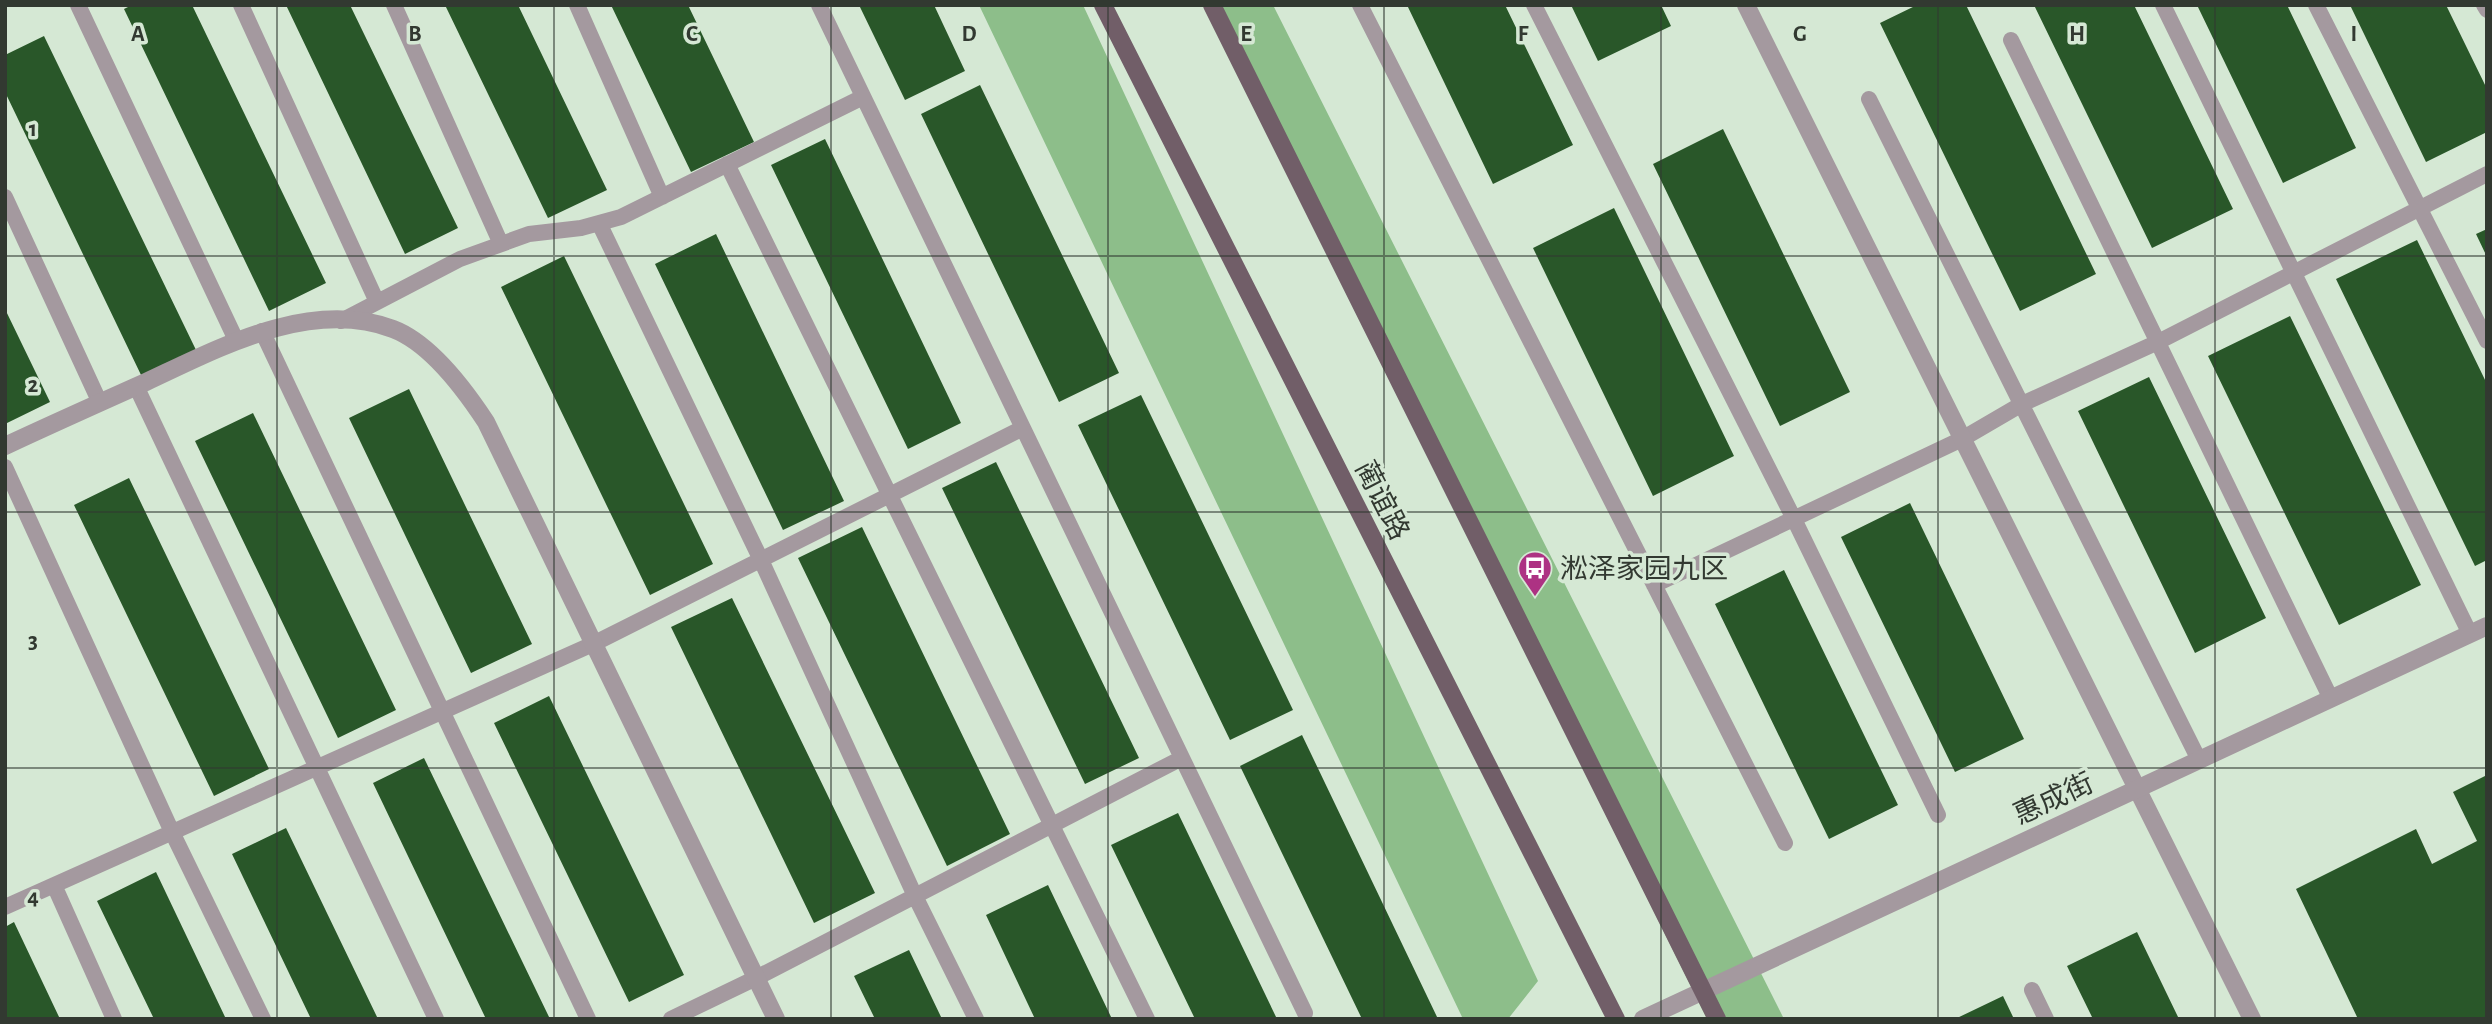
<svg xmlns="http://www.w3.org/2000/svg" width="2492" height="1024" viewBox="0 0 2492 1024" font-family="'Alegreya Sans','Noto Sans SC',sans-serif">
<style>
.forest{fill:#8dbe8a}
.building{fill:#295729}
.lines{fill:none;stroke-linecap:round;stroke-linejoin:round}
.service{stroke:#a4999f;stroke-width:16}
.minor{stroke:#a4999f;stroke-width:18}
.tertiary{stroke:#a4999f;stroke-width:18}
.primary{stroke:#715e68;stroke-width:18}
.grid{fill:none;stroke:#323931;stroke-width:2;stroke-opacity:0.55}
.labels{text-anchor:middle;stroke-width:7;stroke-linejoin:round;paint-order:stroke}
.street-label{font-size:28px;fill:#323931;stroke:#d5e8d4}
.poi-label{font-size:28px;fill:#323931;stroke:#d5e8d4;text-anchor:start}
.grid-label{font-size:23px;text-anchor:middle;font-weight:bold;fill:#323931;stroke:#d5e8d4;stroke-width:7;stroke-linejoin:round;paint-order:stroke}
</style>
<rect width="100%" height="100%" fill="#d5e8d4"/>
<path class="forest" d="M979 5H1083L1538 981 1508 1019H1463Z
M1206 5H1273L1784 1019H1707Z"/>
<path class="building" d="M132 5H192L326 283 269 311 124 9Z
M286 5H350L458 228 405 254Z
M445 5H518L607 190 548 218Z
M611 5H688L754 142 691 172Z
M859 5H934L965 71 905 100Z
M1407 5H1505L1573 145 1493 184Z
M1571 5H1661L1671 26 1598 61Z
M1917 5H1966L2096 274 2020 311 1880 23Z
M2034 5H2134L2233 209 2152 248Z
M2197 5H2287L2356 148 2283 183Z
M2350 5H2446L2487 89V132L2426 162Z
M44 36 196 350 142 377 5 92V55Z
M980 85 1119 373 1059 402 921 114Z
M1723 129 1850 392 1780 426 1653 164Z
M825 139 961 423 908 449 771 165Z
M1614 208 1734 456 1653 496 1533 248Z
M2487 229V257L2476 234Z
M716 234 844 501 783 530 655 264Z
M2417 240 2487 384V560L2475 566 2336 279Z
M564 256 713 564 650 595 501 287Z
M5 309 50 402 5 424Z
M2290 316 2421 585 2339 625 2208 356Z
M2149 377 2266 618 2195 653 2078 411Z
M409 389 532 644 471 673 349 418Z
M1141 395 1293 710 1230 740 1078 425Z
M253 413 396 710 338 738 195 441Z
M996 462 1139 758 1085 784 942 488Z
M129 478 269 769 214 796 74 505Z
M1910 503 2024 739 1955 772 1841 537Z
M862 527 1010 834 947 866 798 558Z
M1784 570 1898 805 1829 839 1715 604Z
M732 598 875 893 814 923 671 627Z
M549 696 684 975 629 1002 494 723Z
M1302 735 1438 1019H1362L1240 766Z
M424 758 550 1019H486L373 783Z
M2487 775V1019H2358L2296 889 2416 829 2432 864 2477 841 2453 792Z
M1178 813 1277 1019H1195L1111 845Z
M286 828 378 1019H311L232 854Z
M156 872 226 1019H154L97 901Z
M1048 885 1112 1019H1035L986 915Z
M14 922 60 1019H5V927Z
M2137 932 2179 1019H2093L2067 966Z
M909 950 942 1019H875L854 976Z
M2003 996 2014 1019H1955Z"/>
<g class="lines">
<path class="service" d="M78 5 236 340
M241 5 377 302
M394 5 501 244
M577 5 662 197
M819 5 1305 1013
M1360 5 1785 843
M1534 5 1793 517 1938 815
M2163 5 2470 634
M2316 5 2487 341
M2484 5 2487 10
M2011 40 2331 699
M1869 99 2199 760
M727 164 1147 1019
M5 197 100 403
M599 223 761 560 915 896 976 1019
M341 321 460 259 529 234 581 228 621 217 863 97
M262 331 588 1019
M136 386 436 1019
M5 467 172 832 263 1019
M1654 585 1962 439 2022 404 2158 342 2487 174
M54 885 114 1019
M5 907 593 644 1023 428
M2032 990 2046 1019
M671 1019 756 978 1182 758"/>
<path class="minor" d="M1746 5 2252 1019
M5 446C52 424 99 403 146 382 219 348 310 298 393 329 430 343 465 390 486 422L776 1019"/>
<path class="tertiary" d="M1643 1019 2487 626"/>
<path class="primary" d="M1103 5 1616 1019
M1212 5 1717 1019"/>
</g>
<path class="grid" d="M277 5V1019M554 5V1019M831 5V1019M1108 5V1019M1384 5V1019M1661 5V1019M1938 5V1019M2215 5V1019M5 256H2487M5 512H2487M5 768H2487"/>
<defs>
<g id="bus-pin" transform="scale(1.75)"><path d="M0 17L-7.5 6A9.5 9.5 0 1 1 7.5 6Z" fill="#ad3283" stroke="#d5e8d4"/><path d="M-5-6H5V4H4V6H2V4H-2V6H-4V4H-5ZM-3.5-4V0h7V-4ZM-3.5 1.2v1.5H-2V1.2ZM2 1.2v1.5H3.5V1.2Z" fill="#fff"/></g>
</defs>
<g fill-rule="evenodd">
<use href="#bus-pin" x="1535" y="568"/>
</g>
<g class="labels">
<g class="street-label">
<text transform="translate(1383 500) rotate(63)" y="10">蔺谊路</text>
<text transform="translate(2053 798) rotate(-25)" y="10">惠成街</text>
</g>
<g class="poi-label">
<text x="1560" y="578">淞泽家园九区</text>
</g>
</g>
<g class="grid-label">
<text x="138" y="41">A</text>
<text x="415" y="41">B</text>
<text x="692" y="41">C</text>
<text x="969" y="41">D</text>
<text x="1246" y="41">E</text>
<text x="1523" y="41">F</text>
<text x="1800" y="41">G</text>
<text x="2077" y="41">H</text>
<text x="2354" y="41">I</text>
<text x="33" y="136">1</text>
<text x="33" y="392">2</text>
<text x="33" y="648">3</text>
<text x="33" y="904">4</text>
</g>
<rect width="2492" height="1024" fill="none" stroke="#323931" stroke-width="14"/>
</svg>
